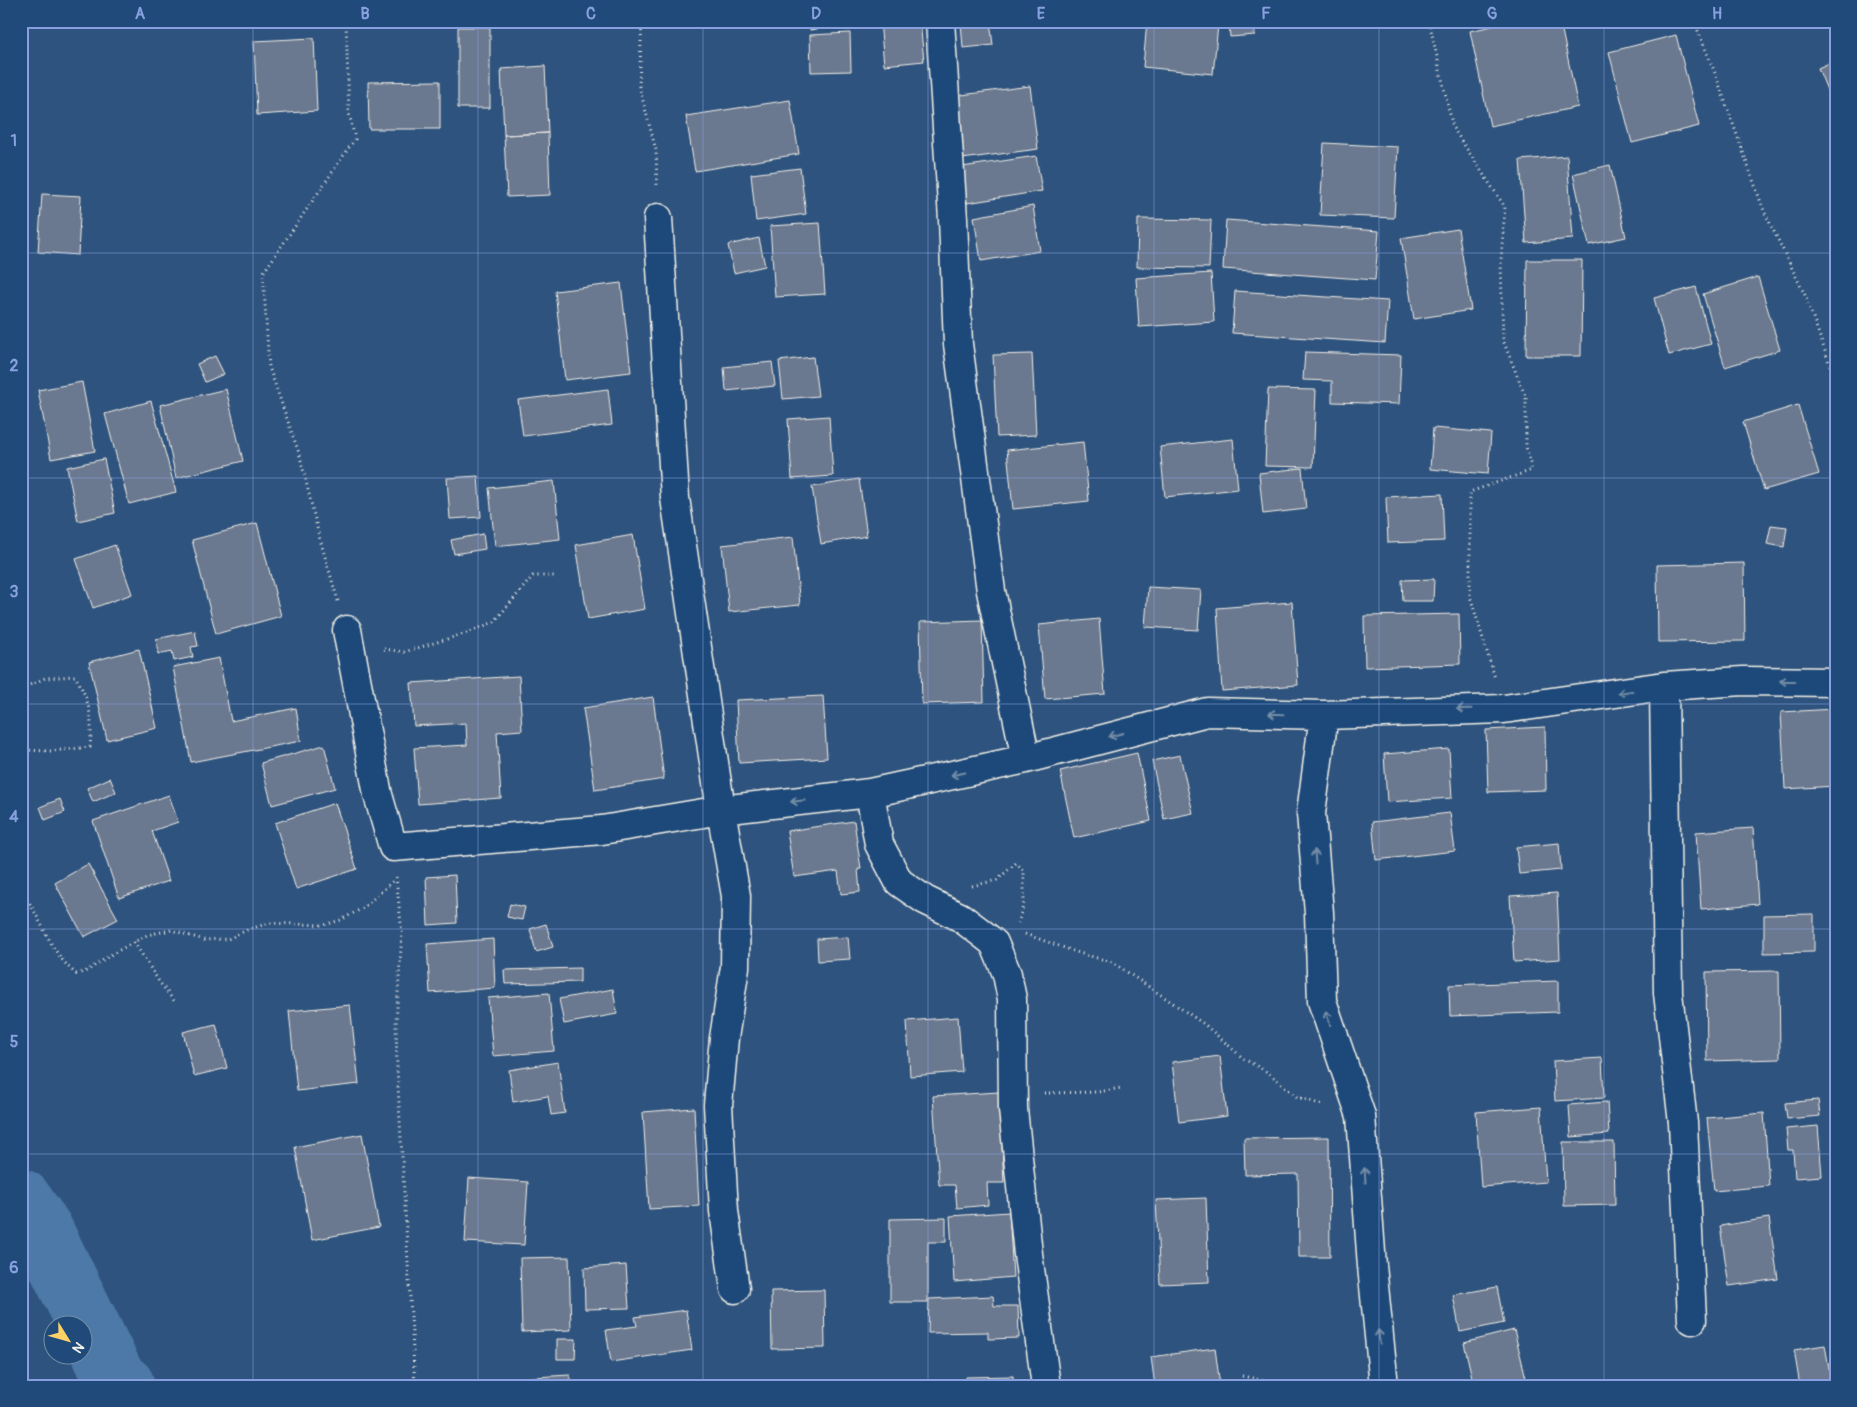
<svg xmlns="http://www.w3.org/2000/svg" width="1857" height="1407" viewBox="0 0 1857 1407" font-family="Pangolin,sans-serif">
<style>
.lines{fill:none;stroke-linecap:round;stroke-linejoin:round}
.river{stroke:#4d79a8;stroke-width:62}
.building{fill:#6b7890;stroke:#f4f1e8}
.street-casing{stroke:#f4f1e8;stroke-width:31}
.path{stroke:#f4f1e8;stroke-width:3;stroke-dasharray:1 4;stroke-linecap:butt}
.street{stroke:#1f4a7a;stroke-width:28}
.oneway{stroke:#748da6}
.grid{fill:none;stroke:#88a0e0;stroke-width:1;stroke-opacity:0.55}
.neatline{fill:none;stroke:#88a0e0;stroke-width:2}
.grid-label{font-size:16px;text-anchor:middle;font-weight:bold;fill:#88a0e0}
</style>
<rect width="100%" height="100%" fill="#2e537e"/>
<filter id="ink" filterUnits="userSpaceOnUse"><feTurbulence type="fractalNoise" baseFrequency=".02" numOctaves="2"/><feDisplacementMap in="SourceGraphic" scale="10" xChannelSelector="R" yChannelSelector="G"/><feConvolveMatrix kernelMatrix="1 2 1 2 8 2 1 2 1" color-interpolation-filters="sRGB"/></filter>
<g filter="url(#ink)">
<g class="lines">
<path class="river" d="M21 1200 42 1230 115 1379 124 1386"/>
</g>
<path class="building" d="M237 21H295V25L237 24Z
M809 21H866L810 30Z
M880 21H920L924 61 884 65Z
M970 21H990L993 45 963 48 961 22Z
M1147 21H1176L1218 25 1213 74 1143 67Z
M1229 21H1254L1255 35 1230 37Z
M1515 21H1560L1578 107 1490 126 1470 31Z
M458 27H490V108H458Z
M850 33 851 71 811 72 810 35Z
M1676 35 1699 126 1632 143 1609 52Z
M314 38 317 111 257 115 254 41Z
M1836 60V112L1818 68Z
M545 66 548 133 504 135 501 69Z
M440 81V129H369L368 82Z
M1030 86 1038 149 962 159 954 96Z
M790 100 799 154 695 171 686 116Z
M548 133 550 195 507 197 504 135Z
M1324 143 1398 147 1394 218 1320 215Z
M1036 156 1042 191 967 203 962 167Z
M1567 156 1573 239 1526 243 1520 160Z
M1610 165 1626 237 1589 245 1573 174Z
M800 168 806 214 756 221 751 174Z
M42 194 81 196 78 255 38 252Z
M1033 206 1040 251 981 261 974 217Z
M1138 219 1211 220 1209 268 1137 267Z
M1226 220 1379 231 1375 280 1223 269Z
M820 223 825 294 775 297 770 226Z
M1458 229 1471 310 1414 319 1401 238Z
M759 238 765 266 734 273 728 245Z
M1527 260H1582L1581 356H1526Z
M1211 273 1214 322 1139 327 1136 278Z
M1758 277 1780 350 1725 367 1703 294Z
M621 283 631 372 565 380 555 291Z
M1696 287 1711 344 1669 355 1654 298Z
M1235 291 1388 301 1385 343 1232 333Z
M1305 352 1401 355 1399 404 1332 402V381L1303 380Z
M1032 354 1036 435 997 437 993 355Z
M215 356 224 374 205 382 197 364Z
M813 357 818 396 783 399 779 361Z
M772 362 775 386 726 391 724 367Z
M82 382 95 451 51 459 38 390Z
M226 389 243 461 176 478 160 405Z
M608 389 612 425 523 436 518 400Z
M1268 389 1316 390 1313 467 1265 466Z
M151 401 176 492 129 504 105 414Z
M1798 405 1819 474 1764 490 1743 422Z
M829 416 833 476 792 479 788 419Z
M1433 428 1491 433 1488 474 1430 469Z
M1233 439 1238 489 1165 497 1160 447Z
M1083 442 1089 501 1013 509 1007 450Z
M104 459 115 513 78 521 67 467Z
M1302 468 1306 509 1263 514 1259 473Z
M478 476 481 517 450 519 447 478Z
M859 479 867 536 821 544 812 487Z
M554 481 560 539 495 546 489 488Z
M1442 494 1444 541 1388 543 1386 497Z
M257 523 281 616 216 634 192 540Z
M1771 525 1787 527 1784 547 1767 544Z
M483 534 485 549 454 554 451 540Z
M633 535 645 609 588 619 576 545Z
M793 537 800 605 729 612 722 545Z
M115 545 132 594 93 608 76 559Z
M1744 563 1745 641 1658 642 1657 565Z
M1434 579 1433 601H1403L1402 580Z
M1148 587 1201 590 1198 630 1145 627Z
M1292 602 1298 685 1222 691 1217 608Z
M1459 614 1460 664 1365 667 1364 616Z
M1099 619 1105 694 1045 699 1039 625Z
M982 620 984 702 922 704 920 622Z
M195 631 198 646 191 647 193 657 174 661 172 651 158 654 156 639Z
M139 649 157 728 107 740 89 662Z
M219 658 231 721 296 708 301 741 191 762 173 667Z
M519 676 522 730 497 732 501 798 418 804 414 748 467 745 466 723 414 726 411 683Z
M823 696 827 758 739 763 736 700Z
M653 697 664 779 595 790 583 708Z
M1836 709V786L1785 789 1781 712Z
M1545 727 1546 790 1488 792 1486 730Z
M324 745 335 788 272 805 261 763Z
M1449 749 1452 798 1387 802 1384 754Z
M1137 753 1151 821 1074 838 1060 771Z
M1180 755 1193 813 1164 819 1152 761Z
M110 778 116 792 93 802 87 788Z
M169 795 178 822 152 831 169 881 119 898 93 821Z
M60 799 65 812 45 820 40 807Z
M335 803 357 869 296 889 275 823Z
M1450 813 1455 851 1376 860 1372 822Z
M854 821 861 869H858L860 892 841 894 838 871 794 877 787 831Z
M1753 828 1758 904 1701 909 1696 832Z
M1559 843 1561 870 1519 874 1516 847Z
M88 864 118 919 84 937 55 883Z
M455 875 457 923 428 925 426 877Z
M1557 893 1560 959 1514 962 1510 896Z
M510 904 525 907 522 920 507 917Z
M1814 914V952L1764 953V915Z
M546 924 553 947 536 952 530 929Z
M848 937 850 959 818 961 817 939Z
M493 939 495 988 430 993 427 944Z
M580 968V982L505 984 504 970Z
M1779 971 1780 1059 1707 1061 1706 972Z
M1558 981V1012L1450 1016 1449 985Z
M613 989 617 1014 564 1024 559 999Z
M549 993 554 1051 493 1056 488 998Z
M350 1005 359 1084 297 1091 289 1011Z
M958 1017 962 1072 910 1076 907 1021Z
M216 1024 227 1068 194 1076 183 1032Z
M1220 1056 1227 1116 1179 1122 1172 1062Z
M1602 1058 1604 1098 1555 1101 1553 1061Z
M558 1062 565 1113 551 1115 548 1096 513 1102 509 1070Z
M999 1092 1004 1183H987L988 1205 957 1208 955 1185H939L933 1096Z
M1818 1100 1820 1116 1787 1119 1785 1103Z
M1607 1102 1609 1134 1571 1137 1569 1105Z
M1541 1107 1546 1182 1481 1187 1476 1112Z
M694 1108 699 1206 649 1209 643 1112Z
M1764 1113 1769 1186 1714 1191 1707 1118Z
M1818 1126 1822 1176 1795 1178 1793 1150H1788L1786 1129Z
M362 1134 379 1227 312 1240 295 1147Z
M1329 1137 1330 1257H1299L1298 1174 1245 1175 1244 1138Z
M1563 1142H1614L1615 1205 1564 1206Z
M469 1178 528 1182 524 1245 465 1242Z
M1206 1198 1209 1282 1160 1284 1156 1200Z
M1009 1212 1013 1277 954 1282 950 1216Z
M946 1218V1242H928V1302H890V1219Z
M1769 1218 1778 1279 1729 1286 1720 1226Z
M569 1257 571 1330 522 1332 520 1258Z
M626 1265 629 1308 585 1309 584 1268Z
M1497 1287 1504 1323 1460 1332 1453 1295Z
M824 1290 825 1348 772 1349 771 1291Z
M993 1296 994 1306H1018L1019 1338 988 1339V1332L928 1333 929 1299Z
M686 1310 692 1350 611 1362 606 1330 637 1326 635 1317Z
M1514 1330 1528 1386H1474L1464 1343Z
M557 1339H576L575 1359H557Z
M1825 1345 1832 1386H1800L1794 1350Z
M1215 1348 1220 1386H1155L1151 1357Z
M570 1375 571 1386H465V1384L499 1381V1379Z
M1013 1376 1014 1386H967L966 1377Z"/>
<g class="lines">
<g class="street-casing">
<path id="street" d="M940 21 953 219 958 344 991 591 1026 759
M658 218 675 498 721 810 736 896 735 967 724 1038 718 1105 724 1211 735 1289
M347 630 378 795 393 847 602 830 721 810 870 793 1026 759 1207 712 1324 715 1504 709 1664 686 1743 681 1836 682
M1664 686 1668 993 1683 1123 1692 1320
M1324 715 1311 813 1319 913 1322 1001 1361 1116 1372 1266 1384 1386
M870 793 879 844 899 882 925 900 960 917 980 932 994 943 1007 974 1012 999 1013 1109 1028 1254 1046 1386"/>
</g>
<path class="path" d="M642 21 639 86 656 150 657 187
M1429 21 1453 128 1505 207 1501 260 1503 340 1526 398V447L1532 470 1470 492V596L1495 678
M1694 21 1715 73 1764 211 1805 295 1836 382
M338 601 319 536 300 456 269 367 263 273 355 139 349 113 346 21
M384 649 404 652 467 633 494 622 533 576H557
M21 689 45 678 75 676C90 701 93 718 90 747L52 751 21 750
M396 877 402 933 396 1023 397 1068 415 1386
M972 886 997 880 1016 863 1024 871V903L1018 923
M21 891C43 919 47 949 76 974L87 971 112 954 147 935 171 930 204 940 228 939 247 930 269 923 324 925 341 920 363 908 394 880
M1025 934 1079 953 1112 962 1204 1024 1244 1059 1269 1073 1297 1097 1323 1105
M134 942 160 983 175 1002
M1044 1093 1098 1092 1121 1088
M1242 1376 1289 1386"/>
<use href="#street" class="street"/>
</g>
<defs><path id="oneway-shaft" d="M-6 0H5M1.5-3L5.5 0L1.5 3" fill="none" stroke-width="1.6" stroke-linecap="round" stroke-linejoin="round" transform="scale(1.25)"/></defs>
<g class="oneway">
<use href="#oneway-shaft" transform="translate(1787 681) rotate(-180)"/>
<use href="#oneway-shaft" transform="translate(1625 692) rotate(172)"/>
<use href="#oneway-shaft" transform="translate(1464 709) rotate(179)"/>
<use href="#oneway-shaft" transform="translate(1276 714) rotate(-178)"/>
<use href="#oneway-shaft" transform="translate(1116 735) rotate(165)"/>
<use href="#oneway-shaft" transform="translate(958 774) rotate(168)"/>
<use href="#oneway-shaft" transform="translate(798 801) rotate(174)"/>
<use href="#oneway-shaft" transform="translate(1315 857) rotate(-94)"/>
<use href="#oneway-shaft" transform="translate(1328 1018) rotate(-108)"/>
<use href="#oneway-shaft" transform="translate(1365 1175) rotate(-94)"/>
<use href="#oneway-shaft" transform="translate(1379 1337) rotate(-96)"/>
</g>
</g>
<path class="grid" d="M253 21V1386M478 21V1386M703 21V1386M928 21V1386M1154 21V1386M1379 21V1386M1604 21V1386M21 253H1836M21 478H1836M21 704H1836M21 929H1836M21 1154H1836"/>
<rect width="1857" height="1407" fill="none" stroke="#1f4a7a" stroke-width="55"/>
<g transform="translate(68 1340) rotate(127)"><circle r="24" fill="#1f4a7a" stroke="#748da6"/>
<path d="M0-4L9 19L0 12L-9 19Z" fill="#ffd166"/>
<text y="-8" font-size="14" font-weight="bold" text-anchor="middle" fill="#f4f1e8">N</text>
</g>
<rect x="28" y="28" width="1802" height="1352" class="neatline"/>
<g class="grid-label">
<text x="140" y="19">A</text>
<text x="365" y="19">B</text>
<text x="591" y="19">C</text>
<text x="816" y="19">D</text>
<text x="1041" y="19">E</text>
<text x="1266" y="19">F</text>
<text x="1492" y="19">G</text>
<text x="1717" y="19">H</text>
<text x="14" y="146">1</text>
<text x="14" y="371">2</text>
<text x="14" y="597">3</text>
<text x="14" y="822">4</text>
<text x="14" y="1047">5</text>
<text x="14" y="1273">6</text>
</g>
</svg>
